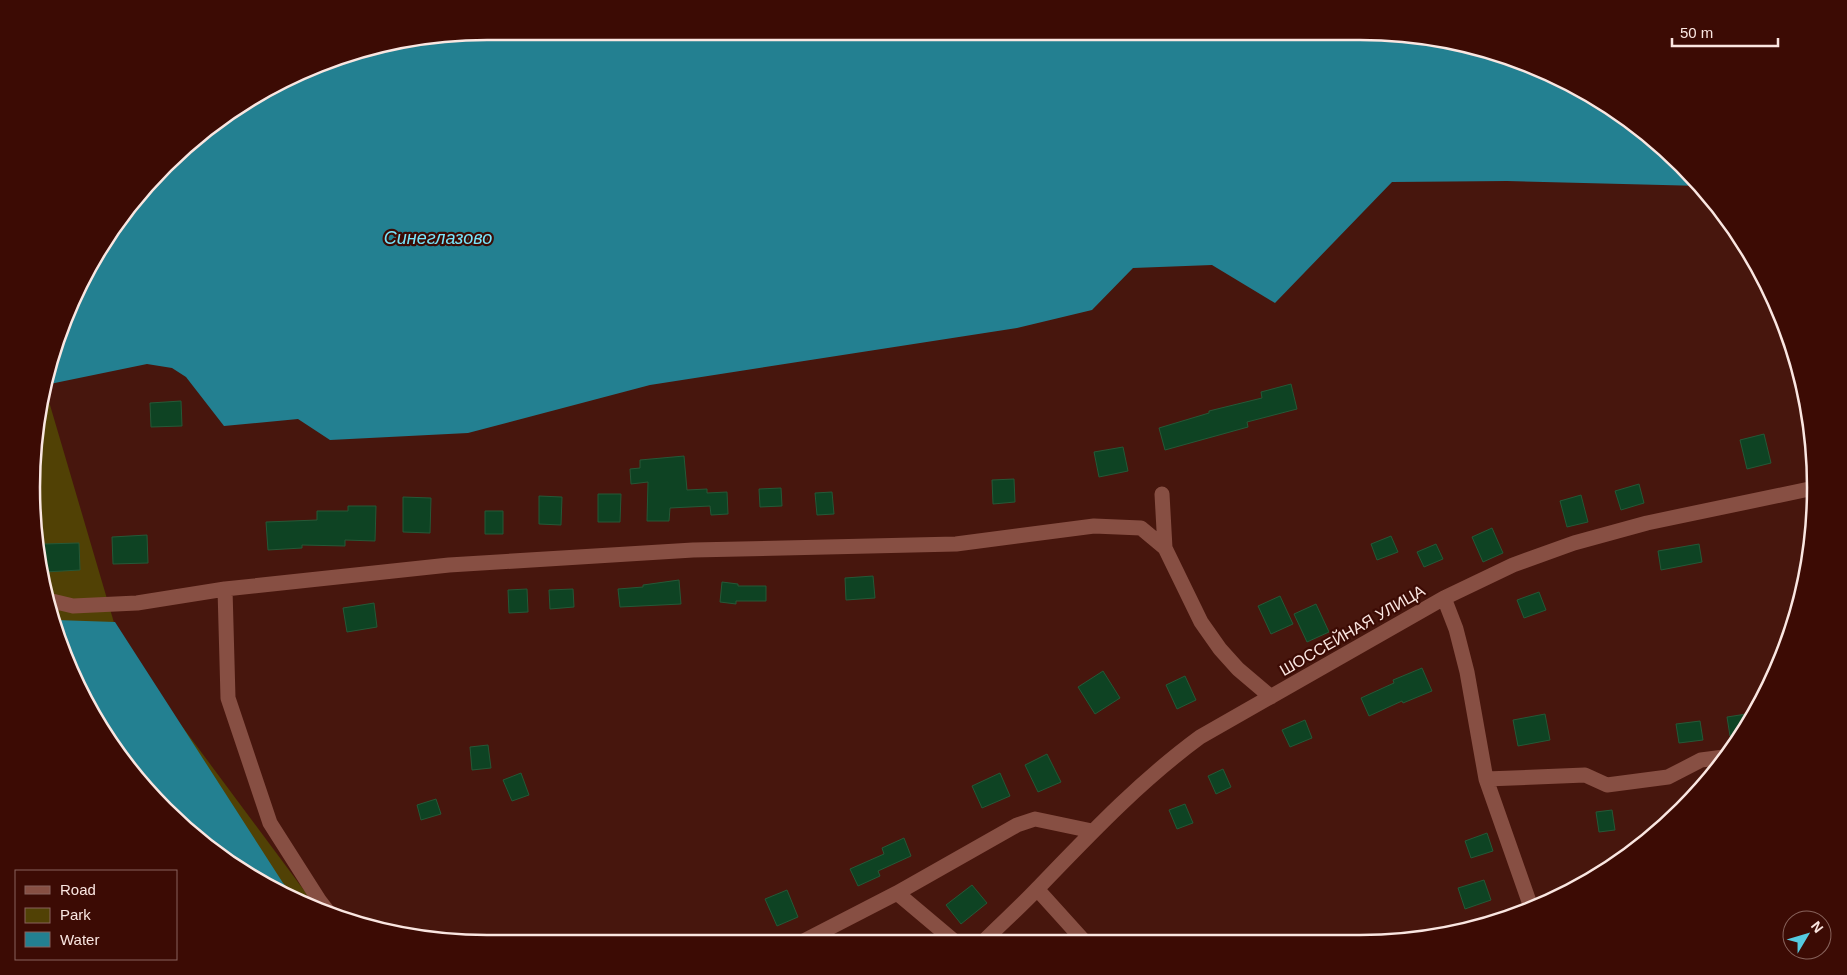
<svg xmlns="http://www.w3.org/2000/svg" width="1847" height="975" viewBox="0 0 1847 975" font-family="Arial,sans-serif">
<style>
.green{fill:#514105}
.water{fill:#238091}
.building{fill:#0e4323;stroke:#265837}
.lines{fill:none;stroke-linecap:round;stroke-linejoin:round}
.minor{stroke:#874f43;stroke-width:15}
.labels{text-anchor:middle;stroke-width:4.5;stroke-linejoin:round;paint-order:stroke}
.street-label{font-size:16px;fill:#fae6e1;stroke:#3c0b04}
.water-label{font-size:18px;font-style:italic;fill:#79e6fc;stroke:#3c0b04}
.rim{fill:none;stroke:#fae6e1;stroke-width:2.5}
</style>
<rect width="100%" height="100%" fill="#47160d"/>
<path class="green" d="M45 388 120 643 318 909 285 897 210 850 145 789 66 662 32 518Z"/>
<path class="water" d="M488 31 1389 32 1478 47 1562 78 1637 126 1702 186 1507 181 1392 182 1275 303 1212 265 1133 268 1092 310 1017 328 650 385 468 433 330 440 298 419 224 426 186 377 172 368 147 364 45 385 47 370 108 234 210 126 341 56Z
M56 620 115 622 283 883 301 902 285 897 210 850 145 789 66 662Z"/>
<path class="building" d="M1291 384 1297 409 1247 422 1248 427 1165 450 1159 428 1209 413V411L1262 398 1261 392Z
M181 401 182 426 151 427 150 403Z
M1764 434 1771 463 1747 469 1740 440Z
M1123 447 1128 471 1099 477 1094 452Z
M684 456 687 490 707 489V493L727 492 728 514 711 515 710 506 670 508 669 521H647L648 482 631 484 630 469 640 468V460Z
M1014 479 1015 502 993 504 992 480Z
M1639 484 1644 503 1621 510 1615 491Z
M781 488 782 506 760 507 759 489Z
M832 492 834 514 817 515 815 493Z
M598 494H621L620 522H598Z
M1581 495 1588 522 1567 527 1560 501Z
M539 496 562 497 561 525 539 524Z
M403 497 431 498 430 533 403 532Z
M348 506H376L375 541 345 540V546L302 545V548L268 550 266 522 317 520V511H348Z
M485 511H503V534H485Z
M1492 528 1503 553 1483 562 1472 537Z
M147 535 148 563 113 564 112 537Z
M1391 536 1398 552 1377 560 1371 544Z
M79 543 80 570 45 572 44 544Z
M1436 544 1443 559 1424 567 1417 552Z
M1699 544 1702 562 1661 570 1658 551Z
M873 576 875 598 846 600 845 578Z
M679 580 681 604 620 607 618 589 643 587V585Z
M722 582 738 584V586H766V601H736V604L720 602Z
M527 589 528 612 509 613 508 590Z
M573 589 574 607 550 609 549 590Z
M1539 592 1546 610 1524 618 1517 600Z
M1280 596 1293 624 1271 634 1258 606Z
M374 603 377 627 347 632 343 608Z
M1316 604 1329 632 1307 642 1294 614Z
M1422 668 1432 691 1403 703 1402 701 1369 716 1361 698 1394 683 1393 680Z
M1103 671 1120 698 1095 714 1078 687Z
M1185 676 1196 700 1177 709 1166 685Z
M1753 713 1738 735 1730 736 1727 717Z
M1545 714 1550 740 1518 746 1513 720Z
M1305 720 1312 738 1290 747 1282 730Z
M1700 721 1703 740 1679 743 1676 724Z
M488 745 491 768 472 770 470 747Z
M1047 754 1061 782 1038 792 1025 765Z
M1223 769 1231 787 1216 794 1208 776Z
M521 773 529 795 512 801 503 780Z
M1000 773 1010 796 982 808 972 786Z
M436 799 441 814 421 820 417 805Z
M1185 804 1193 823 1177 829 1169 810Z
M1612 810 1615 830 1599 832 1596 812Z
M1487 833 1493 851 1471 858 1465 841Z
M904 838 911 856 878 871 880 876 858 886 850 869 884 854 882 848Z
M1484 880 1491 900 1465 909 1458 888Z
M972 885 987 903 961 924 946 905Z
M787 890 798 917 777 926 765 899Z"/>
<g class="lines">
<path class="minor" d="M1162 494 1165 548 1201 622 1220 649 1238 669 1271 697
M225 589 228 698 270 823 319 900 329 913
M1444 598 1456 629 1467 672 1486 779 1532 910
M52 601 73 606 137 603 225 589 449 565 693 550 956 544 1094 526 1141 528 1165 548
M1486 779 1585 775 1607 785 1668 777 1701 760 1724 757
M1037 889 1084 941
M897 893 1017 825 1035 819 1092 831
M984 941C1002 923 1021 906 1038 888 1090 834 1140 781 1200 737L1444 598 1513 565 1574 543 1647 523 1814 488
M802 942 897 893 954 941"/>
</g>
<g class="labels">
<g class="street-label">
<text transform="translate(1352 630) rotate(-30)" y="6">ШОССЕЙНАЯ УЛИЦА</text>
</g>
<g class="water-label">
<text x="438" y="244">Синеглазово</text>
</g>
</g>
<path d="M0 0H1847V975H0ZM487 40H1360A447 447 0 0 1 1807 487V488A447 447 0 0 1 1360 935H487A447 447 0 0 1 40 488V487A447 447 0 0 1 487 40Z" fill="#3c0b04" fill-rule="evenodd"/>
<path class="rim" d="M487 40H1360A447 447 0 0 1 1807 487V488A447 447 0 0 1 1360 935H487A447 447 0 0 1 40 488V487A447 447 0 0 1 487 40Z"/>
<rect x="15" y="870" width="162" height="90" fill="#3c0b04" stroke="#88635c"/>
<rect x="25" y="886" width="25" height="8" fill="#874f43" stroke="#88635c"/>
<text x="60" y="895" font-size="15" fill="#fae6e1">Road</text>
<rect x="25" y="908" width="25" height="15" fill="#514105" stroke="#88635c"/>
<text x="60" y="920" font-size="15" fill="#fae6e1">Park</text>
<rect x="25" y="932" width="25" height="15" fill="#238091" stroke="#88635c"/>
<text x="60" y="945" font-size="15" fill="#fae6e1">Water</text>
<g transform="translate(1807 935) rotate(52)"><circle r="24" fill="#3c0b04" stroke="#88635c"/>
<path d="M0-4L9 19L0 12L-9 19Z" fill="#55cae0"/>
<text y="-8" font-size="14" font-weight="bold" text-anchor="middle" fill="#fae6e1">N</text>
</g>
<path d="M1672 38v8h106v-8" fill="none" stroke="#fae6e1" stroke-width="2.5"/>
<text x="1680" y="38" font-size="15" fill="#fae6e1" stroke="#3c0b04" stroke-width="4" paint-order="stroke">50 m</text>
</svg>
